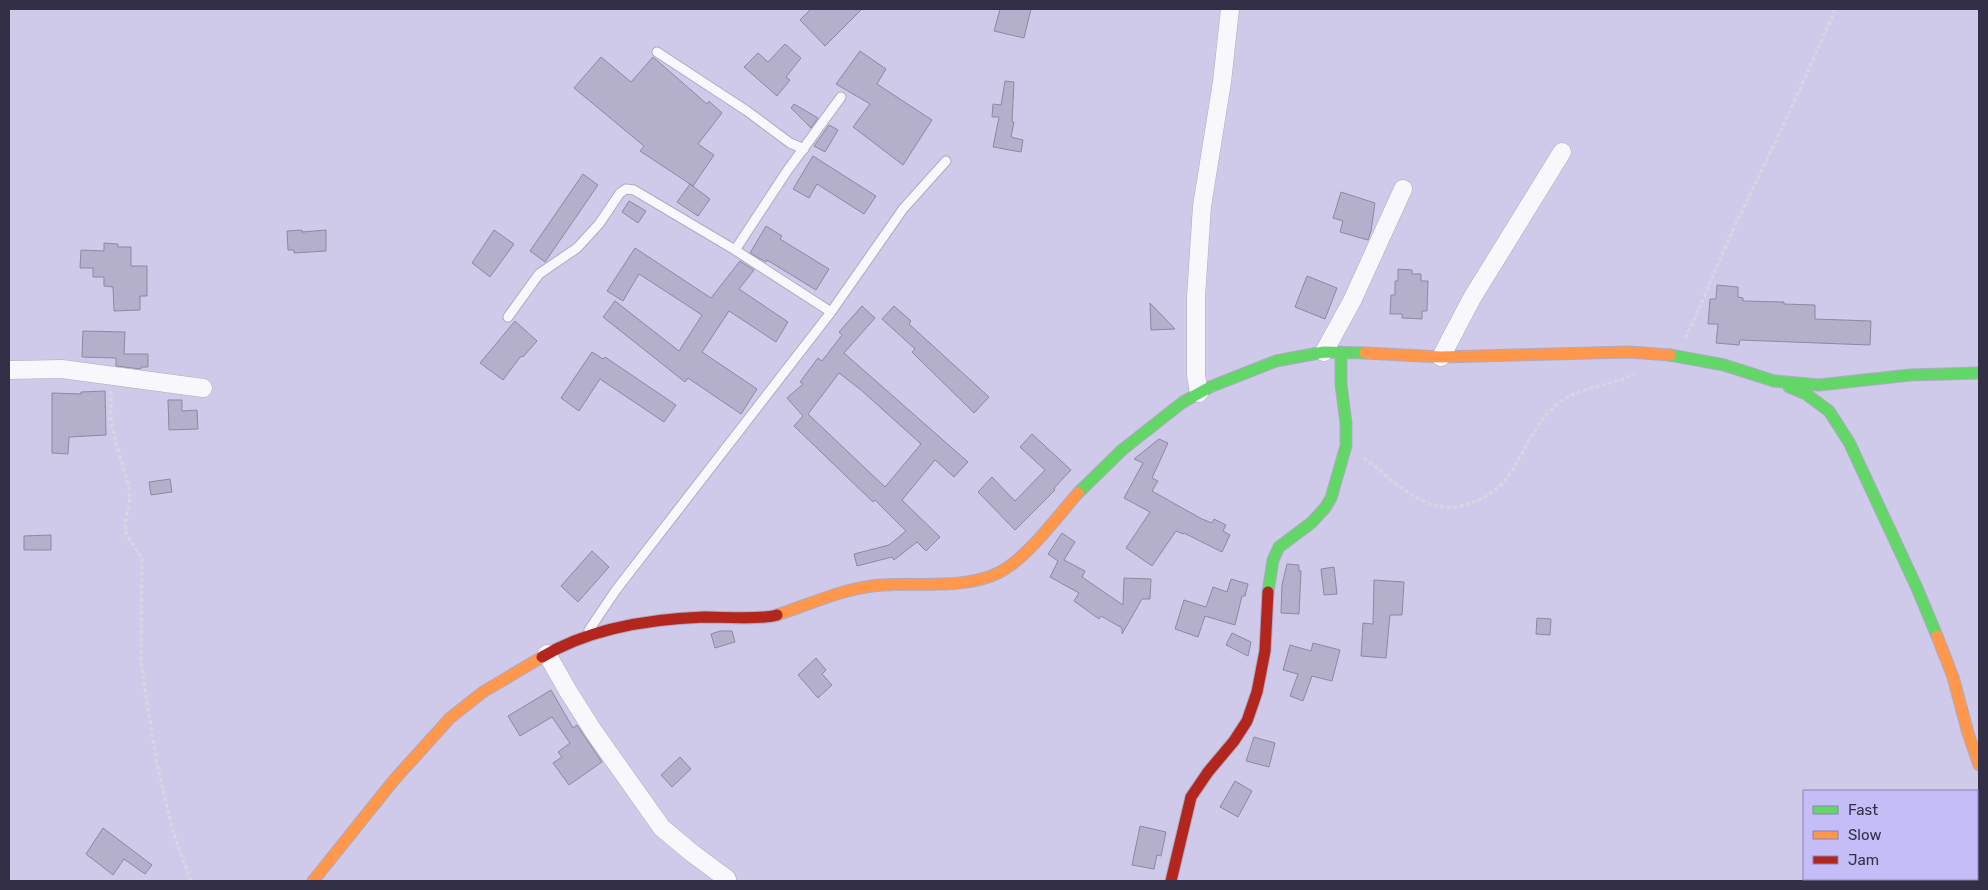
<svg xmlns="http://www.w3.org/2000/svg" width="1988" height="890" viewBox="0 0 1988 890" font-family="Rubik,sans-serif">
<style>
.building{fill:#b4afca;stroke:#8d89a1;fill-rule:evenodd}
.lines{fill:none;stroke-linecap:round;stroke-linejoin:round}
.lane-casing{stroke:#aeaac3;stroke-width:11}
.street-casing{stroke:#aeaac3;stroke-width:19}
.fast-casing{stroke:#aeaac3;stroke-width:13}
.slow-casing{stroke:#aeaac3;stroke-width:13}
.jam-casing{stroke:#aeaac3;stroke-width:13}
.path{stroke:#d7d5df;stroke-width:3;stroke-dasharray:4 2.5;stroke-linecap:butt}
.lane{stroke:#f8f7fc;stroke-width:9}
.street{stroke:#f8f7fc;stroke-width:18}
.fast{stroke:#63d668;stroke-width:11}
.slow{stroke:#ff974d;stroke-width:11}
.jam{stroke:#b3261e;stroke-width:11}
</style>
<rect width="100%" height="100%" fill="#cfcaea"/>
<path class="building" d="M811 9H862L825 46 800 20Z
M1000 9H1031L1024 38 994 31Z
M785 44 801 58 786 77 790 80 777 96 744 67 758 53 768 62Z
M860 51 886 69 877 84 932 120 903 165 853 127 870 104 836 84Z
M601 57 631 82 653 57 707 104 709 101 722 113 698 144 714 155 693 186 640 151 644 146 574 88Z
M1005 81 1014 82 1012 122H1014L1011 137 1023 140 1021 152 993 147 999 117H992L993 104 1001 105Z
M794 104 818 118 811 128 791 108Z
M829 125 838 130 825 152 814 146Z
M813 156 876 196 864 214 817 184 809 198 793 189Z
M583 174 598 185 545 262 530 251Z
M690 184 710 199 698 216 677 202Z
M1341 192 1375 203 1371 231 1368 240 1340 232 1343 221 1333 218Z
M629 201 646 211 638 223 622 212Z
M766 226 782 236 780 239 829 269 816 290 767 260 766 262 750 253Z
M302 230V232L326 230V251L294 253V250H288L287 231Z
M494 230 514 244 490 277 472 263Z
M104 243 118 244V247H131V266H147V296H140V310L114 311 113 287 104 286V277H93V268H80L81 250 104 251Z
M635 248 711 298 740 261 754 270 739 289 788 322 776 342 729 311 702 352 757 389 741 414 688 378 685 382 603 317 615 301 679 351 702 315 639 274 623 301 607 291Z
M1398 269 1412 270V274H1421V281H1428L1427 311H1422V319L1402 318V314H1390L1391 295H1395V281H1398Z
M1307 276 1337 288 1325 319 1295 307Z
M1717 285 1738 287V297L1743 298V301L1784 302V304L1815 305V319L1871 321 1870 345 1740 340 1739 345 1716 343 1718 324H1708L1710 299H1716Z
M1150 303 1175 329 1151 330Z
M862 306 875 318 844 353 968 462 954 477 935 460 902 500 940 537 926 551 917 542 894 560 892 557 857 566 854 554 889 545 906 531 875 500 873 502 794 426 803 416 787 398 803 384 800 382 818 358 822 361 842 335 839 332ZM839 373 861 390 921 444 885 487 808 414Z
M894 306 911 321 909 324 989 397 974 413 912 352 915 349 882 319Z
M515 321 537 341 523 357 521 356 503 380 480 363Z
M83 331 125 332 124 354H148V367H141V369L116 366V358L82 357Z
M592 352 603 359 605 357 676 405 664 422 600 379 579 411 561 398Z
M105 391 106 435 69 437 68 454 52 453V393L81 394V392Z
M168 400H182V411L197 410 198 429 169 430Z
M1032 434 1071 470 1054 488 1055 490 1015 530 978 492 992 477 1015 501 1045 470 1020 447Z
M1159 439 1168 443 1152 478 1158 481 1152 491 1202 519 1212 523 1214 519 1226 525 1223 531 1230 535 1222 552 1184 533 1183 534 1176 531 1152 566 1126 548 1150 512 1124 498 1143 463 1134 459Z
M170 479 172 492 151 495 149 482Z
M1062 533 1075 542 1064 560 1085 571 1082 577 1123 605 1124 578 1151 579 1150 599H1142L1122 634V628L1101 616 1099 619 1074 601 1079 593 1050 577 1058 561 1048 554Z
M51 535V550H24V536Z
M592 551 609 567 578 602 561 586Z
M1287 564 1299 565V571H1301L1299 614 1281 613 1282 585Z
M1334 567 1337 594 1324 595 1321 569Z
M1231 579 1248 584 1245 596H1242L1235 625 1205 616 1198 637 1175 629 1184 600 1206 607 1213 587 1227 592Z
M1374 580 1404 582 1402 615H1390L1386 658 1361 656 1363 623 1373 624Z
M1537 618 1551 619 1550 635 1536 634Z
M720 631H732L735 642 715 648 711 634Z
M1232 633 1251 642 1248 656 1226 645Z
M1313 643 1340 650 1332 681 1312 676 1303 701 1290 696 1298 674 1283 670 1290 645 1311 651Z
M816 658 826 670 822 674 832 685 818 698 798 675Z
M551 690 573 728 577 725 602 762 569 785 553 763 562 757 558 752 570 743 552 717 520 736 508 716Z
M1254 737 1275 743 1269 767 1246 761Z
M680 757 691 769 672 787 661 775Z
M1235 781 1252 791 1238 817 1220 807Z
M1140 826 1166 832 1161 856 1157 855 1154 869 1132 865Z
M103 828 152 865 145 874 124 859 113 875 86 854Z"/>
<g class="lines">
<g class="lane-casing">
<path id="lane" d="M657 52 747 111 790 143 804 149
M735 250 787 171 841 97
M508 317 539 274 577 248 599 224 620 193 626 189 634 190 735 250 831 312
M589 630 616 590 831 312 903 209 946 161"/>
</g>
<g class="street-casing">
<path id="street" d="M1324 352 1352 301 1403 189
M1441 357 1472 298 1562 152
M9 370 62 369 203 388
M1199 393 1196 375V297L1202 206 1222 82 1230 9
M547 654 568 691 594 732 662 828 692 853 727 879"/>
</g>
<g class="fast-casing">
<path id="fast" d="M1670 355 1724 365 1774 381 1819 385 1910 375 1979 373
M1789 387 1806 394 1829 411 1849 442 1917 588 1937 636
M1078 493 1122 450 1183 402 1210 387 1276 361 1324 352 1365 353
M1268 592 1273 560 1279 547 1311 523 1325 508 1331 498 1346 446V423L1341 384V352"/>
</g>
<g class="slow-casing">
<path id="slow" d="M1365 353 1441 357 1629 352 1670 355
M777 615C808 605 840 590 872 586 912 581 964 591 1000 572 1028 557 1057 517 1078 493
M1937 636 1953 677 1968 733 1979 765
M313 881 394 780 450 718 483 692 542 657"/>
</g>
<g class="jam-casing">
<path id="jam" d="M542 657C590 628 649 619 704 617 722 617 762 620 777 615
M1171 881 1191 797 1208 772 1234 741 1247 721 1257 692 1265 651 1268 592"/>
</g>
<path class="path" d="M1685 338C1703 303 1716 266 1733 230 1768 157 1804 84 1835 9
M111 391V419L115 440 128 483 130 499 125 524 126 534 142 558 141 662 147 703 157 764 173 832 191 881
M1364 458C1387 475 1413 503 1443 507 1453 509 1464 505 1473 502 1490 497 1504 484 1513 469 1525 449 1535 425 1552 409 1577 384 1606 389 1634 374"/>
<use href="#lane" class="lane"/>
<use href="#street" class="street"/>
<use href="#fast" class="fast"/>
<use href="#slow" class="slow"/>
<use href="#jam" class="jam"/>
</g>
<rect width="1988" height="890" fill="none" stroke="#332f46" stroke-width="20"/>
<rect x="1803" y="790" width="175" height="90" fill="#c5bdf7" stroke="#8b84b0"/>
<rect x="1813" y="806" width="25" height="8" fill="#63d668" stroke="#8b84b0"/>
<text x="1848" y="815" font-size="15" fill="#332f46">Fast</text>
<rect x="1813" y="831" width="25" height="8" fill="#ff974d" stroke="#8b84b0"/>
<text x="1848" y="840" font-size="15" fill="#332f46">Slow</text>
<rect x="1813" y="856" width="25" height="8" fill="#b3261e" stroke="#8b84b0"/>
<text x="1848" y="865" font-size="15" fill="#332f46">Jam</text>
</svg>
